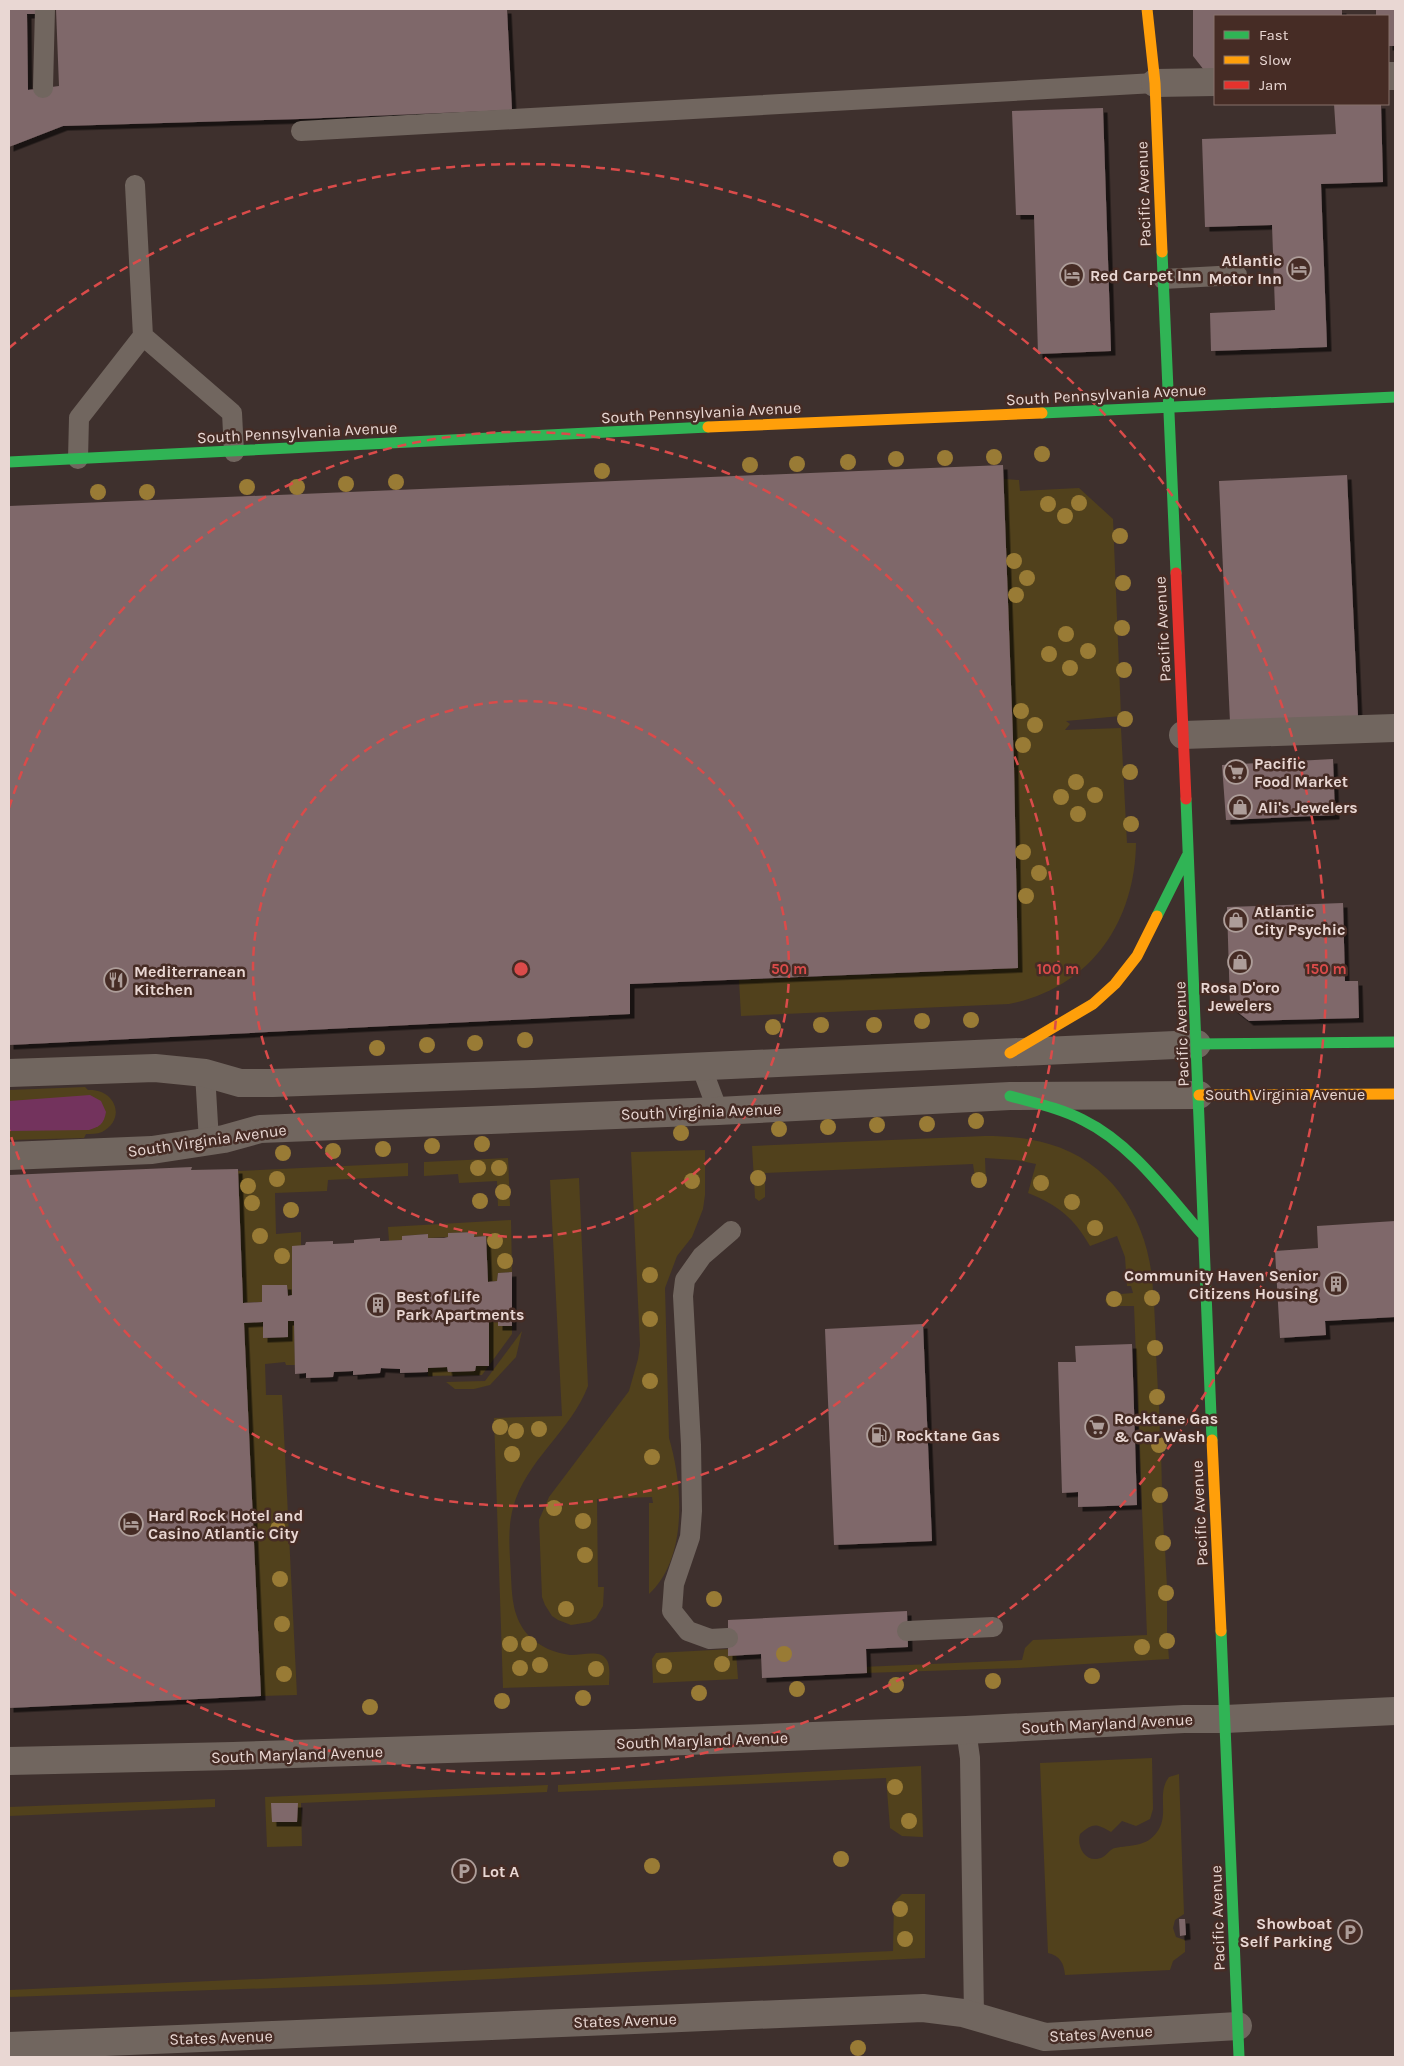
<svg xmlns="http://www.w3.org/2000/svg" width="1404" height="2066" viewBox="0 0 1404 2066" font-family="Karla,sans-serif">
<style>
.green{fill:#51411c}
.water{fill:#73335d}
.building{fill:#7f686a;filter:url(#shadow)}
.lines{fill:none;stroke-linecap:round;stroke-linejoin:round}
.lane{stroke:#71665f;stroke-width:20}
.street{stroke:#71665f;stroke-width:28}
.fast{stroke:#30b455;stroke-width:11}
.slow{stroke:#ff9f0a;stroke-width:11}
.jam{stroke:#e5322d;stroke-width:11}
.tree{fill:#997b35}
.ring{fill:none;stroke:#da4b4a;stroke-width:2.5;stroke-dasharray:9 6}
.labels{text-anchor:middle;stroke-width:5;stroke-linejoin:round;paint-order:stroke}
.street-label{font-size:16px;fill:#e9d7d3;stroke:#462c25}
.poi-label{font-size:16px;font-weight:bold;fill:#e9d7d3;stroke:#462c25;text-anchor:start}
.centre{fill:#da4b4a;stroke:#462c25;stroke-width:2.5}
.ring-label{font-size:15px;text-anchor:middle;font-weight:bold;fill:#da4b4a;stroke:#462c25;stroke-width:5;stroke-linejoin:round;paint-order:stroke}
</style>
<defs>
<filter id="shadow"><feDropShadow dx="4.5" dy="4.5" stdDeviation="0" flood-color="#0009"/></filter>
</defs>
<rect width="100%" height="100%" fill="#3e302d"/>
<path class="green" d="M1004 479 1019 480 1020 491 1079 488 1113 519 1121 716 1066 721 1070 724 1065 730 1121 728 1127 843H1136C1135 923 1090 988 1009 1004L741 1016 739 980 1018 968Z
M85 1087 88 1090C117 1089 126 1120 102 1132 97 1134 91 1134 86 1134L84 1138 9 1140V1090Z
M985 1136C1007 1136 1028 1138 1049 1144 1116 1163 1152 1228 1153 1294L1148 1295 1149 1303H1154L1156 1343 1151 1344V1353H1156L1158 1392H1153V1402H1159L1160 1441 1155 1442V1451L1161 1450 1162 1490H1157V1500H1162L1164 1538 1159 1539 1160 1549H1165L1167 1587 1162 1588V1597L1167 1598V1637L1163 1638 1164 1647 1168 1646 1169 1659 1018 1668 834 1674 792 1670 1022 1660 1025 1648 1033 1640 1147 1635 1134 1306H1108L1105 1300 1109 1295 1133 1293 1131 1286H1127L1125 1257 1117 1236 1090 1246C1074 1218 1058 1205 1028 1193L1036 1164 1016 1160 985 1158 986 1184 981 1188 976 1185 973 1164 765 1173V1197L759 1201 755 1198 752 1146Z
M705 1150V1195L703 1209 692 1237 677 1256 665 1288 669 1438C683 1485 688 1558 649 1594V1503H653L652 1497 597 1499 598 1587H604L603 1606 596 1618 590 1622 571 1625 558 1620 552 1616 545 1605 542 1597 539 1520 549 1497 629 1391 638 1359 640 1345 631 1152Z
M508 1158 510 1206H498L497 1181 459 1183 458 1174 424 1176V1162Z
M408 1163V1176L328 1180 327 1191 275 1193 276 1234 301 1232V1246L292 1295 288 1296 287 1285H263L262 1302 243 1303 238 1171Z
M579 1178 588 1386C571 1431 525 1461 513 1508 507 1530 510 1554 511 1576 512 1598 513 1619 529 1636 540 1647 555 1653 570 1655 580 1656 599 1649 606 1659 611 1665 609 1678 609 1685L503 1688 494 1418 562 1416 550 1180Z
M511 1220 512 1272 498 1273 497 1281 488 1282 486 1236 474 1237V1232L449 1233 448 1237 428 1238V1234L402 1236V1240L389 1241 388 1227Z
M498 1312V1326H512V1334L482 1375 428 1376V1368L447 1367 448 1372 475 1371 489 1313Z
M288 1321H294L295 1365H286L285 1362 265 1364 266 1395H282L297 1695 261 1696 244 1323 263 1322 264 1338 288 1337Z
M522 1331 516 1357 490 1385 474 1389H455L446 1382 485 1381Z
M731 1649 736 1652 738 1679 653 1683 652 1659 656 1653Z
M1152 1758 1153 1809 1150 1819 1136 1826 1122 1821 1111 1832C1096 1823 1093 1823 1080 1834 1076 1848 1087 1865 1103 1857 1108 1854 1110 1849 1115 1848 1130 1845 1147 1847 1157 1832 1170 1815 1156 1794 1169 1777L1179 1774 1184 1914 1175 1920 1173 1928 1176 1937 1185 1940V1952L1173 1961 1170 1970 1065 1975C1064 1963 1060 1956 1048 1953L1040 1763Z
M921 1766 923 1837 902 1836 890 1828 886 1778 558 1792V1785Z
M548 1785 547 1792 301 1803 302 1846 267 1847 265 1797Z
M215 1799V1807L9 1816V1807Z
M902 1894H925V1958L392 1984 9 1997V1990L893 1951 894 1902Z"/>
<path class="water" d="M90 1095 101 1101 106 1112C104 1124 99 1127 89 1130L9 1131V1101Z"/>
<path class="building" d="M9 9H42V14H27L28 90 59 86 56 9H507L512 110 300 119 63 126 9 147Z
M1193 9H1342V16H1215V70H1204L1193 56Z
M1376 9H1395V46H1388V16H1376Z
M1334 104H1381L1383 182 1321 184 1327 347 1211 351 1210 313 1275 310 1272 225 1205 227 1202 139 1336 134Z
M1103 108 1111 351 1038 354 1034 215H1016L1012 111Z
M1003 465 1014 766 1018 968 630 984V1014L9 1045V506Z
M1347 475 1358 716 1230 722 1219 481Z
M1333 759 1335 815 1226 820 1222 765Z
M1343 903 1345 981H1358L1359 1018 1249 1021 1230 1006 1227 907Z
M192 1167 191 1170 238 1169 243 1303 262 1302V1285H287L288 1296 292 1295V1246L305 1245 306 1242 333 1241V1244L354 1243V1240L380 1238V1241H383L402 1240V1236L428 1234V1238H444L448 1237V1233L475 1232 474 1237 486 1236 488 1282 497 1281 498 1273 512 1272V1326H498V1312L489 1313V1366H476L475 1371 448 1372 447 1367 428 1368V1372L400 1373V1369L381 1368 380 1373 353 1375V1371L334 1372 333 1377 306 1378V1373L295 1374 294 1321H288V1337L263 1338V1322L244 1323 261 1696 9 1708V1175Z
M1395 1221V1317L1325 1321 1326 1335 1280 1338 1275 1251 1318 1248 1317 1226Z
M923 1324 932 1541 834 1545 825 1329Z
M1132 1344 1137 1505 1078 1507V1492L1062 1493 1058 1362H1076L1075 1346Z
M907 1611 908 1647 866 1649 867 1673 762 1678 761 1654 728 1656V1620Z
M271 1803H298L297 1822H272Z
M1179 1919H1185L1186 1935 1180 1936Z"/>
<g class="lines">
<path class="lane" d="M43 88 45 9
M301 131 1155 83
M135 185 143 336
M1163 279 1237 275
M78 459 79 418 143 336 232 413 234 452
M701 1066 718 1111
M205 1073 209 1141
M907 1631 993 1627
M728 1638 710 1639 688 1631 672 1611 674 1584 690 1537 692 1511 691 1445 683 1296 685 1280 702 1256 731 1231
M966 1730 970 1758 974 2016"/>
<path class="street" d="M1388 76H1395
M1155 83 1215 82
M1183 735 1395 728
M9 1073 155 1068 205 1073 240 1083H273L533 1074 1197 1044
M9 1156 152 1150 224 1139 260 1129 718 1111 1010 1096 1199 1095
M9 1761 233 1756 635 1743 966 1730 1184 1719H1225L1395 1711
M9 2046 923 2008 963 2013 1045 2037 1238 2026"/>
<path class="fast" d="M1162 252 1176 573
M1042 413 1395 397
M9 462 708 427
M1186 799C1195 1013 1202 1227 1212 1440
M1157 916 1187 856
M1197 1044 1395 1042
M1010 1096C1035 1103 1060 1108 1083 1120 1132 1144 1167 1194 1202 1234
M1221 1631 1239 2057"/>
<path class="slow" d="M1147 9 1155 83 1162 252
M708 427 1042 413
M1010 1053 1093 1004 1115 984 1137 956 1157 916
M1199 1095 1395 1094
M1212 1440 1221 1631"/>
<path class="jam" d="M1176 573 1186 799"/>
</g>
<g class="tree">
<circle cx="1042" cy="454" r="8"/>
<circle cx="994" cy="457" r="8"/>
<circle cx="945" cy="458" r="8"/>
<circle cx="896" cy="459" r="8"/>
<circle cx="848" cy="462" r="8"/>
<circle cx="797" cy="464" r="8"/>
<circle cx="750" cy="465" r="8"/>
<circle cx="602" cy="471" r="8"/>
<circle cx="396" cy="482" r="8"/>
<circle cx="346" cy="484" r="8"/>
<circle cx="247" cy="487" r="8"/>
<circle cx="297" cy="487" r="8"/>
<circle cx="98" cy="492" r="8"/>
<circle cx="147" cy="492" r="8"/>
<circle cx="1079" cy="503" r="8"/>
<circle cx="1048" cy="504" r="8"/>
<circle cx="1065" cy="516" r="8"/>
<circle cx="1120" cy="536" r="8"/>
<circle cx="1014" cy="561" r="8"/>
<circle cx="1027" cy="578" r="8"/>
<circle cx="1123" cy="583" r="8"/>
<circle cx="1016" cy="595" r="8"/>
<circle cx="1122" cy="628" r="8"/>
<circle cx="1066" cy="634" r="8"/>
<circle cx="1088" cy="651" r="8"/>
<circle cx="1049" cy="654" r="8"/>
<circle cx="1070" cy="668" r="8"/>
<circle cx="1124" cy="670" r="8"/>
<circle cx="1021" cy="711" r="8"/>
<circle cx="1125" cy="719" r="8"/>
<circle cx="1035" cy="725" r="8"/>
<circle cx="1023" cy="745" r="8"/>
<circle cx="1130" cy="772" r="8"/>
<circle cx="1076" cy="782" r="8"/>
<circle cx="1095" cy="795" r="8"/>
<circle cx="1061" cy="797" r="8"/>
<circle cx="1078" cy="814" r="8"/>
<circle cx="1131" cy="824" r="8"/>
<circle cx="1023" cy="852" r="8"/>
<circle cx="1039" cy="873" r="8"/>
<circle cx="1026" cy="896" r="8"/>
<circle cx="971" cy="1020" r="8"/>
<circle cx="922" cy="1021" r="8"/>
<circle cx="821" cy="1025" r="8"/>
<circle cx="874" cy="1025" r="8"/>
<circle cx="773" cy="1027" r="8"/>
<circle cx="525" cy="1040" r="8"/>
<circle cx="475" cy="1043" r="8"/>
<circle cx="427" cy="1045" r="8"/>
<circle cx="377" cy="1048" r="8"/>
<circle cx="976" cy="1121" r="8"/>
<circle cx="927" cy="1124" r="8"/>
<circle cx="877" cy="1125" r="8"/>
<circle cx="828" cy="1127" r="8"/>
<circle cx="779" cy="1129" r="8"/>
<circle cx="681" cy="1133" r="8"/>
<circle cx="482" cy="1144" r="8"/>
<circle cx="432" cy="1146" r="8"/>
<circle cx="383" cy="1149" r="8"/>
<circle cx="333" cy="1151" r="8"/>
<circle cx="283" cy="1153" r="8"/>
<circle cx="478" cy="1168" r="8"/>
<circle cx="499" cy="1168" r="8"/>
<circle cx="758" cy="1178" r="8"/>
<circle cx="277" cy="1179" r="8"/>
<circle cx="979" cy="1180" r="8"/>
<circle cx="692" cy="1181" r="8"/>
<circle cx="1041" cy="1183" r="8"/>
<circle cx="248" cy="1186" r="8"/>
<circle cx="503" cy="1192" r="8"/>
<circle cx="480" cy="1201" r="8"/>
<circle cx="1072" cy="1202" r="8"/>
<circle cx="252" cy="1203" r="8"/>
<circle cx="291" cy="1210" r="8"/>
<circle cx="1095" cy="1228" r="8"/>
<circle cx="260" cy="1236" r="8"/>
<circle cx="495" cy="1241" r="8"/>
<circle cx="282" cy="1256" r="8"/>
<circle cx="505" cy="1261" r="8"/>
<circle cx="650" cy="1275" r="8"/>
<circle cx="1152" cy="1298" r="8"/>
<circle cx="1114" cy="1299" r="8"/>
<circle cx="650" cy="1319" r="8"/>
<circle cx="1155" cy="1348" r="8"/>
<circle cx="650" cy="1381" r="8"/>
<circle cx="1157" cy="1397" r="8"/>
<circle cx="500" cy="1427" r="8"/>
<circle cx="539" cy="1429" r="8"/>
<circle cx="516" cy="1431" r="8"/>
<circle cx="1159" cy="1445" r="8"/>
<circle cx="512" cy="1454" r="8"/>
<circle cx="652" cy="1457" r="8"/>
<circle cx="1160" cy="1495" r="8"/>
<circle cx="554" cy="1508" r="8"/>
<circle cx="583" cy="1521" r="8"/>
<circle cx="278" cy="1529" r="8"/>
<circle cx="1163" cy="1543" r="8"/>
<circle cx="585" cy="1555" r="8"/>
<circle cx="280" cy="1579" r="8"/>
<circle cx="1166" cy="1593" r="8"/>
<circle cx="714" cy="1599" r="8"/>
<circle cx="566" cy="1609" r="8"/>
<circle cx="282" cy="1624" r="8"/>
<circle cx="1167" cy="1641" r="8"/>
<circle cx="510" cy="1644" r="8"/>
<circle cx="529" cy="1644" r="8"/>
<circle cx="1142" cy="1647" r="8"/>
<circle cx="784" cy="1654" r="8"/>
<circle cx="722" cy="1664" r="8"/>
<circle cx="540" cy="1665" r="8"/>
<circle cx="664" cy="1666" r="8"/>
<circle cx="520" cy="1668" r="8"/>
<circle cx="596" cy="1669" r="8"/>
<circle cx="284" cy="1674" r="8"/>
<circle cx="1092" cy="1676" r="8"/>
<circle cx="993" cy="1681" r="8"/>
<circle cx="896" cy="1685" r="8"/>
<circle cx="797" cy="1689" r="8"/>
<circle cx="699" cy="1693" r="8"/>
<circle cx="583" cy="1698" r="8"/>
<circle cx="502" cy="1701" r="8"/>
<circle cx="370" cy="1707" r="8"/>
<circle cx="895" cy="1787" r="8"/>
<circle cx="909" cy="1821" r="8"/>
<circle cx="841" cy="1859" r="8"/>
<circle cx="652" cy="1866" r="8"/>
<circle cx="900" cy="1909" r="8"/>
<circle cx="905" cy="1939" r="8"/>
<circle cx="858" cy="2048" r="8"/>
</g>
<g class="ring">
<circle cx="521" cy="969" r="268"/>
<path d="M9 808A537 537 0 1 1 9 1130"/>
<path d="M9 348A805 805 0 1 1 9 1590"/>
</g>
<defs>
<g id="hotel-ring" transform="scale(1.25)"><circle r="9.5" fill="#462c25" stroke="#ad9d99" stroke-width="1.5"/><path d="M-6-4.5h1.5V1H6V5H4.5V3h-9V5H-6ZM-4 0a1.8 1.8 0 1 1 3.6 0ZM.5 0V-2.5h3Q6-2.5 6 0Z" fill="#ad9d99"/></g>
<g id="supermarket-ring" transform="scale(1.25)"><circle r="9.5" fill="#462c25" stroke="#ad9d99" stroke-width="1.5"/><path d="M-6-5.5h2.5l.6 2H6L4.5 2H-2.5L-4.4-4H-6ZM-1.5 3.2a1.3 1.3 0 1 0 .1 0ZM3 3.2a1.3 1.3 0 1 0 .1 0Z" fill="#ad9d99"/></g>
<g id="shop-ring" transform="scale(1.25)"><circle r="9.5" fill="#462c25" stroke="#ad9d99" stroke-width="1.5"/><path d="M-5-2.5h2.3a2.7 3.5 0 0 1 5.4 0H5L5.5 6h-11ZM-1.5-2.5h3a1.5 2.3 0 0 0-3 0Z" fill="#ad9d99"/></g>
<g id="restaurant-ring" transform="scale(1.25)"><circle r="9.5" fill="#462c25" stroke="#ad9d99" stroke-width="1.5"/><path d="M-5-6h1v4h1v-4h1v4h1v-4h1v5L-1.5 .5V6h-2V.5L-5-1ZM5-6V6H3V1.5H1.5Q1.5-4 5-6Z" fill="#ad9d99"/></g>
<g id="building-ring" transform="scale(1.25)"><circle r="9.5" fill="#462c25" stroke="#ad9d99" stroke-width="1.5"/><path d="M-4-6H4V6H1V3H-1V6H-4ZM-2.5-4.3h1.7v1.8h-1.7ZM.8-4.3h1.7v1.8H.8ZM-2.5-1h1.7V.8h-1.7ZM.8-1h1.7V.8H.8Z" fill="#ad9d99"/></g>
<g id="fuel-ring" transform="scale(1.25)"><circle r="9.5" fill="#462c25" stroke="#ad9d99" stroke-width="1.5"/><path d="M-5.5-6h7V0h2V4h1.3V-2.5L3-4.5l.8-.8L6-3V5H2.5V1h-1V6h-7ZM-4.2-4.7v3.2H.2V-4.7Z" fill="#ad9d99"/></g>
<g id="parking-ring" transform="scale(1.25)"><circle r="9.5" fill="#462c25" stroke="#ad9d99" stroke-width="1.5"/><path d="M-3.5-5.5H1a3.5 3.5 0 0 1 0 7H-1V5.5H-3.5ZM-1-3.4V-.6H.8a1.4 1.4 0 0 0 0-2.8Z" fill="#ad9d99"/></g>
</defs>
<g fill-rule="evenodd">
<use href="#hotel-ring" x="1299" y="269"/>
<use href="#hotel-ring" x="1072" y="275"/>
<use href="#supermarket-ring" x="1236" y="772"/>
<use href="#shop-ring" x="1240" y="807"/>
<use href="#shop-ring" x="1236" y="920"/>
<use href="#shop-ring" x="1240" y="962"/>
<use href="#restaurant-ring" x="116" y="980"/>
<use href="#building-ring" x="1336" y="1284"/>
<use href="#building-ring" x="378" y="1305"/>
<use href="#supermarket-ring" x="1097" y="1427"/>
<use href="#fuel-ring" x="879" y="1435"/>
<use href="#hotel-ring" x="131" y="1524"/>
<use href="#parking-ring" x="464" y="1871"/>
<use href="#parking-ring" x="1350" y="1932"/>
</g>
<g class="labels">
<g class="street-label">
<text transform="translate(1143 194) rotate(-92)" y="6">Pacific Avenue</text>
<text transform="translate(1106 394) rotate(-3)" y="6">South Pennsylvania Avenue</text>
<text transform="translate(701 412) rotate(-3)" y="6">South Pennsylvania Avenue</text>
<text transform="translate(297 432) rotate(-3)" y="6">South Pennsylvania Avenue</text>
<text transform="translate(1162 629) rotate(-93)" y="6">Pacific Avenue</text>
<text transform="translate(1181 1034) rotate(-92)" y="6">Pacific Avenue</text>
<text x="1285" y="1100">South Virginia Avenue</text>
<text transform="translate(701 1111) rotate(-2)" y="6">South Virginia Avenue</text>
<text transform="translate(207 1140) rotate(-8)" y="6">South Virginia Avenue</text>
<text transform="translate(1199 1513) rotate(-93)" y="6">Pacific Avenue</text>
<text transform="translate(1107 1723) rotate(-3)" y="6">South Maryland Avenue</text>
<text transform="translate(702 1740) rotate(-2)" y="6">South Maryland Avenue</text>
<text transform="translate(297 1754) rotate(-2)" y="6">South Maryland Avenue</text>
<text transform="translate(1217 1918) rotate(-92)" y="6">Pacific Avenue</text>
<text transform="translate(625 2020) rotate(-2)" y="6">States Avenue</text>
<text transform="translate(1101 2033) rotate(-3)" y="6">States Avenue</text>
<text transform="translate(221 2037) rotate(-2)" y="6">States Avenue</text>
</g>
<g class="poi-label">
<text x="1282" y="266" text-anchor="end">Atlantic<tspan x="1282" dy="18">Motor Inn</tspan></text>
<text x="1090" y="281">Red Carpet Inn</text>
<text x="1254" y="769">Pacific<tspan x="1254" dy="18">Food Market</tspan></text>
<text x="1258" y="813">Ali's Jewelers</text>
<text x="1254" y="917">Atlantic<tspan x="1254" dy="18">City Psychic</tspan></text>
<text x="134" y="977">Mediterranean<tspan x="134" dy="18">Kitchen</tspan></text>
<text x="1240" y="993" text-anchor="middle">Rosa D'oro<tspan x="1240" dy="18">Jewelers</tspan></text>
<text x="1318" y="1281" text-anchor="end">Community Haven Senior<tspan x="1318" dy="18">Citizens Housing</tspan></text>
<text x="396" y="1302">Best of Life<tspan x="396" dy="18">Park Apartments</tspan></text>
<text x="1114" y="1424">Rocktane Gas<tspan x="1114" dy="18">&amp; Car Wash</tspan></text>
<text x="896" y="1441">Rocktane Gas</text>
<text x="148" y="1521">Hard Rock Hotel and<tspan x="148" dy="18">Casino Atlantic City</tspan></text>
<text x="482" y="1877">Lot A</text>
<text x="1332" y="1929" text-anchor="end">Showboat<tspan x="1332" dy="18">Self Parking</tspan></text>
</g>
</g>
<circle cx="521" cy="969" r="8" class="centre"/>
<g class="ring-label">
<text x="789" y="974">50 m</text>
<text x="1058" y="974">100 m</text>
<text x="1326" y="974">150 m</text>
</g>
<rect width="1404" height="2066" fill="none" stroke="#e9d7d3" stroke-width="20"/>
<rect x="1214" y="15" width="175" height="90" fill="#462c25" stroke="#87706b"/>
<rect x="1224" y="31" width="25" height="8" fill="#30b455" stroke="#87706b"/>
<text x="1259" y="40" font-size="15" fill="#e9d7d3">Fast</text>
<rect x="1224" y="56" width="25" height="8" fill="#ff9f0a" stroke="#87706b"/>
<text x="1259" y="65" font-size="15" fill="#e9d7d3">Slow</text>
<rect x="1224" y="81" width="25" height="8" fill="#e5322d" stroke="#87706b"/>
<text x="1259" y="90" font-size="15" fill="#e9d7d3">Jam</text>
</svg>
